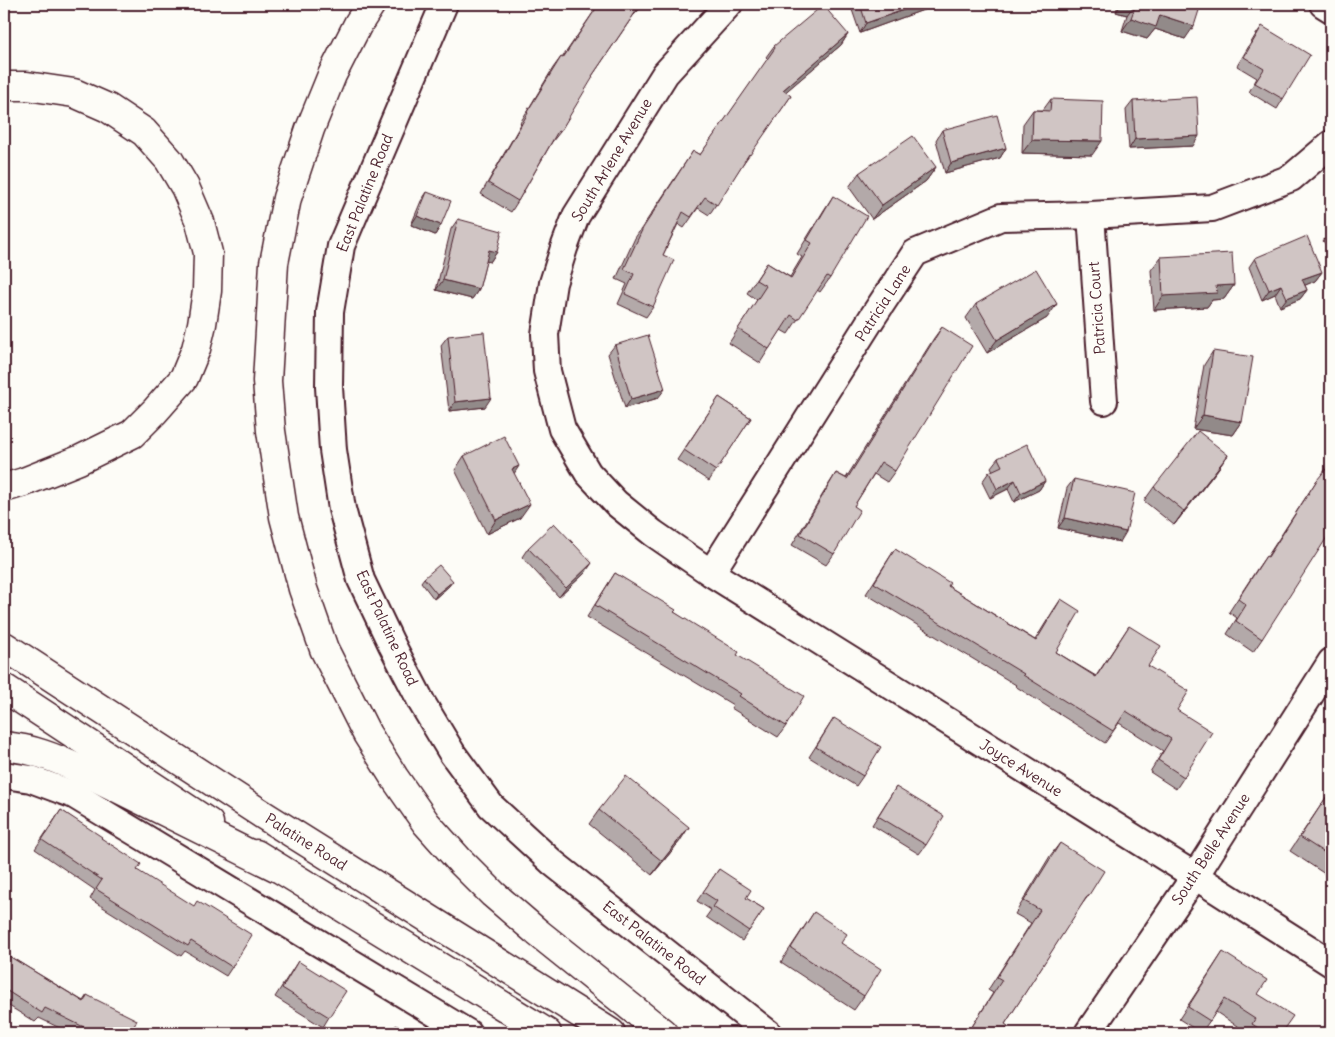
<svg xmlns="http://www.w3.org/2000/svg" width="1335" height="1037" viewBox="0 0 1335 1037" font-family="Delius,sans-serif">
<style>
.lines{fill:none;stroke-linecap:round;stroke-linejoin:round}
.minor-casing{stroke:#4a1f2b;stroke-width:30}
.major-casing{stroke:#4a1f2b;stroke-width:31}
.highway-casing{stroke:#4a1f2b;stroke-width:31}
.minor{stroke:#fdfcf7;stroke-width:26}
.major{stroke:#fdfcf7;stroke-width:28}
.highway{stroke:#fdfcf7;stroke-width:28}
.wall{fill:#b3a9a9;stroke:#4a1f2b}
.shaded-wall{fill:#928a89;stroke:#4a1f2b}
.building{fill:#d0c5c4;stroke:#4a1f2b}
.labels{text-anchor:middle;stroke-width:5;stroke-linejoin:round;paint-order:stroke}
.street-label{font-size:15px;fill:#4a1f2b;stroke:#fdfcf7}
</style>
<rect width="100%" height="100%" fill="#fdfcf7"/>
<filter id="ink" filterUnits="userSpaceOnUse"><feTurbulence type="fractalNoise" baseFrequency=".02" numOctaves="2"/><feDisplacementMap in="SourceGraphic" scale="10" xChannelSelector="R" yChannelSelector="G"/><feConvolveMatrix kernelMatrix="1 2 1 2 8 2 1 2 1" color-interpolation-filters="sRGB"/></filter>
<g filter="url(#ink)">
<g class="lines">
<g class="minor-casing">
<path id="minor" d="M444 4 341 246 330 312 329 387 333 450 342 509 361 580 391 643 422 703 452 753 491 806 553 863 768 1033
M729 4 665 74 576 216 564 248 553 283 545 334 547 371 562 429 588 473 616 503 653 533 711 573 1195 876 1331 963
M1323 4 1331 9
M1091 215 1104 401
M711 573 872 318 915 253 1001 217 1091 215 1212 208 1291 178 1331 144
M4 775 31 779 74 795 468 1033
M1088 1033 1195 876 1331 662"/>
</g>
<g class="major-casing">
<path id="major" d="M4 646 265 816 611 1033
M4 688 209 823
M256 854 547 1033"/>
</g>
<g class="highway-casing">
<path id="highway" d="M371 4 358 24 332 75 310 129 287 198 274 263 267 381 271 431 284 517 303 589 324 649 367 734 394 777 426 823 460 861 493 894 537 932 663 1033
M4 86H27L74 93 108 108 144 132 169 160 185 187 200 222 208 253 207 291 202 324 196 349 184 378 155 411 132 434 79 460 24 482 4 488
M4 746C33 749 53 757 79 769L276 867"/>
</g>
<use href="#minor" class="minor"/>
<use href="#major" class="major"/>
<use href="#highway" class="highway"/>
</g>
<path class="wall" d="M599 4H644L633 16 592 76 560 132 552 142 518 201 511 212 481 194 521 124 520 123 553 68 561 57 562 58Z
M850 4H930L926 9 860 33Z
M1062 4H1201L1185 39 1155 29 1147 39 1122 31 1127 15 1116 12 1118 5Z
M1262 26 1283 99 1277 109 1249 92 1257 78 1237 66 1255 36Z
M848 34 841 45 785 92 791 96 742 165 709 215 698 208 684 228 678 224 663 255 653 307 646 317 618 304 627 284 616 279 635 238 693 151 700 155 768 59 766 57 774 46Z
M1051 99 1092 155 1022 153 1023 124 1033 110H1043Z
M1133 101 1193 146 1129 149 1126 110Z
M942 130 1006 148 1000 158 945 173 936 140Z
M936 167 926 181 872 219 849 187 859 173Z
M427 192 441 225 435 235 411 225 421 201Z
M833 196 830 278 820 292 817 290 788 334 781 330 760 363 729 343 757 300 747 293 767 263 790 277 802 257 797 254 824 210Z
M458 219 497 252 490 262 486 261 479 289 472 299 436 290 451 229Z
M1331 230V251L1323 241Z
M1161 257 1234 285 1224 299 1212 300 1207 307 1154 310 1151 270Z
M1255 258 1322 272 1315 281 1305 285 1307 290 1300 299 1280 307 1275 294 1262 300 1249 267Z
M976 304 1047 318 987 353 966 318Z
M942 327 895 471 887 482 874 474 854 506 834 554 826 565 792 545 829 484 836 473 846 478 934 338Z
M448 336 485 407 449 411 441 345Z
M615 345 658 398 625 408 608 354Z
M1213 351 1242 422 1233 435 1193 429 1204 365Z
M719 397 751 418 709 481 677 460Z
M1228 455 1218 469 1174 525 1144 501 1154 487Z
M464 456 514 473 520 518 487 534 455 470Z
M998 458 1045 481 1039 490 1014 502 1008 489 990 498 982 482 989 472 993 471 991 467Z
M1074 479 1120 542 1058 528 1067 488Z
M1317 480 1262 639 1253 652 1227 634 1237 618 1229 612 1257 569 1266 556 1267 557Z
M528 548 585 573 559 597 522 557Z
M895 549 948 586 1035 640 1053 611 1061 599 1056 652 1096 676 1129 626 1148 666 1177 710 1184 777 1176 789 1150 772 1163 751 1119 723 1105 743 1015 686 1016 685 866 594Z
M615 573 674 612 737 655 786 726 778 737 731 708 733 705 587 617Z
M424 578 449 586 434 599 421 582Z
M834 718 863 776 856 786 809 757Z
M896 787 926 845 919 854 872 825Z
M1327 796 1331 799V878L1290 851Z
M61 810 101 838 137 870 232 967 226 976 185 951 181 956 90 899 95 890 35 849Z
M599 810 680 841 652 875 589 824Z
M1060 843 1089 895 1079 908 1005 1024 1004 1033H968L993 993 988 990 1031 923 1015 914 1050 856Z
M719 869 746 898 764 909 742 941 706 917 711 910 697 901Z
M814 912 841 943 864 996 854 1010 781 962Z
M1223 952 1258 994 1281 1033H1246V1032L1216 1012 1201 1033 1179 1019Z
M4 953 83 1001 87 995 131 1033H70L39 1018 35 1022 4 1003Z
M298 961 329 1017 323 1027 275 997Z"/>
<path class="shaded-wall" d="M641 4H644L632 17Z
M921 4H930L926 9 860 33 866 23Z
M952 4H976L951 6Z
M1062 4H1120L1118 5Z
M1122 4H1135L1127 15 1116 12Z
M1160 15 1194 26 1185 39 1155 29 1147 39 1122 31 1131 18Z
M848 34 841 45 775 101 783 90Z
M1199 136 1193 146 1129 149 1135 139Z
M1032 140 1102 141 1092 155 1022 153Z
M1006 148 1000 158 945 173 951 163Z
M936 167 926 181 872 219 882 205Z
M417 216 441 225 435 235 411 225Z
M489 250 497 252 490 262 482 260Z
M1322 272 1315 281 1296 289 1302 279Z
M443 280 479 289 472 299 436 290Z
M1234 285 1224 299 1212 300 1207 307 1154 310 1163 296 1216 286Z
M1281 285 1275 294 1262 300 1269 290Z
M1307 290 1300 299 1280 307 1287 298Z
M1057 304 1047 318 987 353 997 340Z
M665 389 658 398 625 408 631 399Z
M491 398 485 407 449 411 455 402Z
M1203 415 1242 422 1233 435 1193 429Z
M1228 455 1218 469 1174 525 1184 511Z
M519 466 510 480 512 469Z
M1015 480 1008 489 990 498 997 489Z
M1045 481 1039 490 1014 502 1021 493Z
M530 504 520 518 487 534 496 520Z
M1065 518 1126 532 1120 542 1058 528Z
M592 563 585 573 559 597 566 588Z
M453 581 449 586 434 599 437 594Z
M689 827 680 841 652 875 662 861Z"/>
<path class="building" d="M599 4H641L592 76 593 77 560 132 558 131 518 201 488 183 528 113 527 112 561 57 563 58Z
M860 4H921L866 23Z
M1136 4H1201L1194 26 1160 15 1156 27 1131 18Z
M823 5 848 34 783 90 791 96 750 155 749 154 717 205 705 197 691 217 683 212 663 255 674 260 653 307 625 294 634 274 624 269 643 228 693 151 700 155 775 48 774 46Z
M1262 26 1310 55 1283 99 1255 83 1264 69 1244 57Z
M1197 97 1199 136 1135 139 1133 101Z
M1051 99 1103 101 1102 141 1032 140 1033 110 1050 111Z
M997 115 1006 148 951 163 942 130Z
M913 136 936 167 882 205 859 173Z
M427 192 451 201 441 225 417 216Z
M833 196 867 216 830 278 827 276 798 320 791 315 769 349 738 329 766 286 756 280 767 263 791 278 812 243 807 240Z
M458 219 502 231 497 252 489 250 479 289 443 280Z
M1307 236 1322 272 1302 279 1307 290 1287 298 1281 285 1269 290 1255 258Z
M1232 253 1234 285 1216 286 1217 293 1163 296 1161 257Z
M1036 269 1057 304 997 340 976 304Z
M942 327 972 346 895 471 881 462 854 506 860 510 834 554 800 534 836 473 847 479Z
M484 332 491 398 455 402 448 336Z
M648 335 665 389 631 399 615 345Z
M1213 351 1253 357 1242 422 1203 415Z
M719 397 751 418 716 471 684 450Z
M1198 431 1228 455 1184 511 1154 487Z
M504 436 519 466 512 469 530 504 496 520 464 456Z
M1027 444 1045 481 1021 493 1015 480 997 489 989 472 1002 466 998 458Z
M1331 463V531L1262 639 1236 621 1246 605 1238 599 1266 556 1268 557 1317 480Z
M1074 479 1135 493 1126 532 1065 518Z
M554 523 592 563 566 588 528 548Z
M895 549 950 583 948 586 1036 641 1061 599 1080 611 1056 652 1096 677 1129 626 1161 646 1148 666 1189 691 1177 710 1212 732 1184 777 1158 760 1171 739 1126 711 1113 731 1023 675 1024 674 874 583Z
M439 565 453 581 437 594 424 578Z
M615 573 676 610 674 612 739 652 737 655 804 696 786 726 739 696 741 694 595 605Z
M834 718 881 747 863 776 816 747Z
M626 776 689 827 662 861 599 810Z
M896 787 944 816 926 845 878 816Z
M1327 796 1331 799V857L1300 837Z
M61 810 102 837 101 838 141 864 137 870 194 906 197 901 252 935 232 967 191 941 188 946 96 889 102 880 42 840Z
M1060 843 1104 871 1089 895H1088L1005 1024 1008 1026 1004 1033H968L1002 980 997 977 1040 910 1024 901Z
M719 869 751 890 746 898 764 909 749 931 713 907 717 901 703 892Z
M814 912 847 934 841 943 881 969 864 996 791 948Z
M1223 952 1267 980 1258 994 1293 1016 1281 1033H1266L1252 1024 1255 1019 1224 999 1210 1021 1188 1007Z
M4 953 84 1002 87 995 137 1020 131 1033H96L45 1008 42 1013 4 989Z
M298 961 346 991 329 1017 282 988Z
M396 1025 409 1033H391Z"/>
</g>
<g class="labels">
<g class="street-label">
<text transform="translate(612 160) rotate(-59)" y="5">South Arlene Avenue</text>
<text transform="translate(365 193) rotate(-68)" y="5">East Palatine Road</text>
<text transform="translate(883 303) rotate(-57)" y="5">Patricia Lane</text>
<text transform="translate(1097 308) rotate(-94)" y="5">Patricia Court</text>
<text transform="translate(387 628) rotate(65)" y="5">East Palatine Road</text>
<text transform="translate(1021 768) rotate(32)" y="5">Joyce Avenue</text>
<text transform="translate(306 842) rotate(32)" y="5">Palatine Road</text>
<text transform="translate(1211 849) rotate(-57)" y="5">South Belle Avenue</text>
<text transform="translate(654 943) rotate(38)" y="5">East Palatine Road</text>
</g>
</g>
<rect width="1335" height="1037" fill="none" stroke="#fdfcf7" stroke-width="20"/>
<rect x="10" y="10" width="1315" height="1017" fill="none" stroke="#4a1f2b" stroke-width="2" filter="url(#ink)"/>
</svg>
